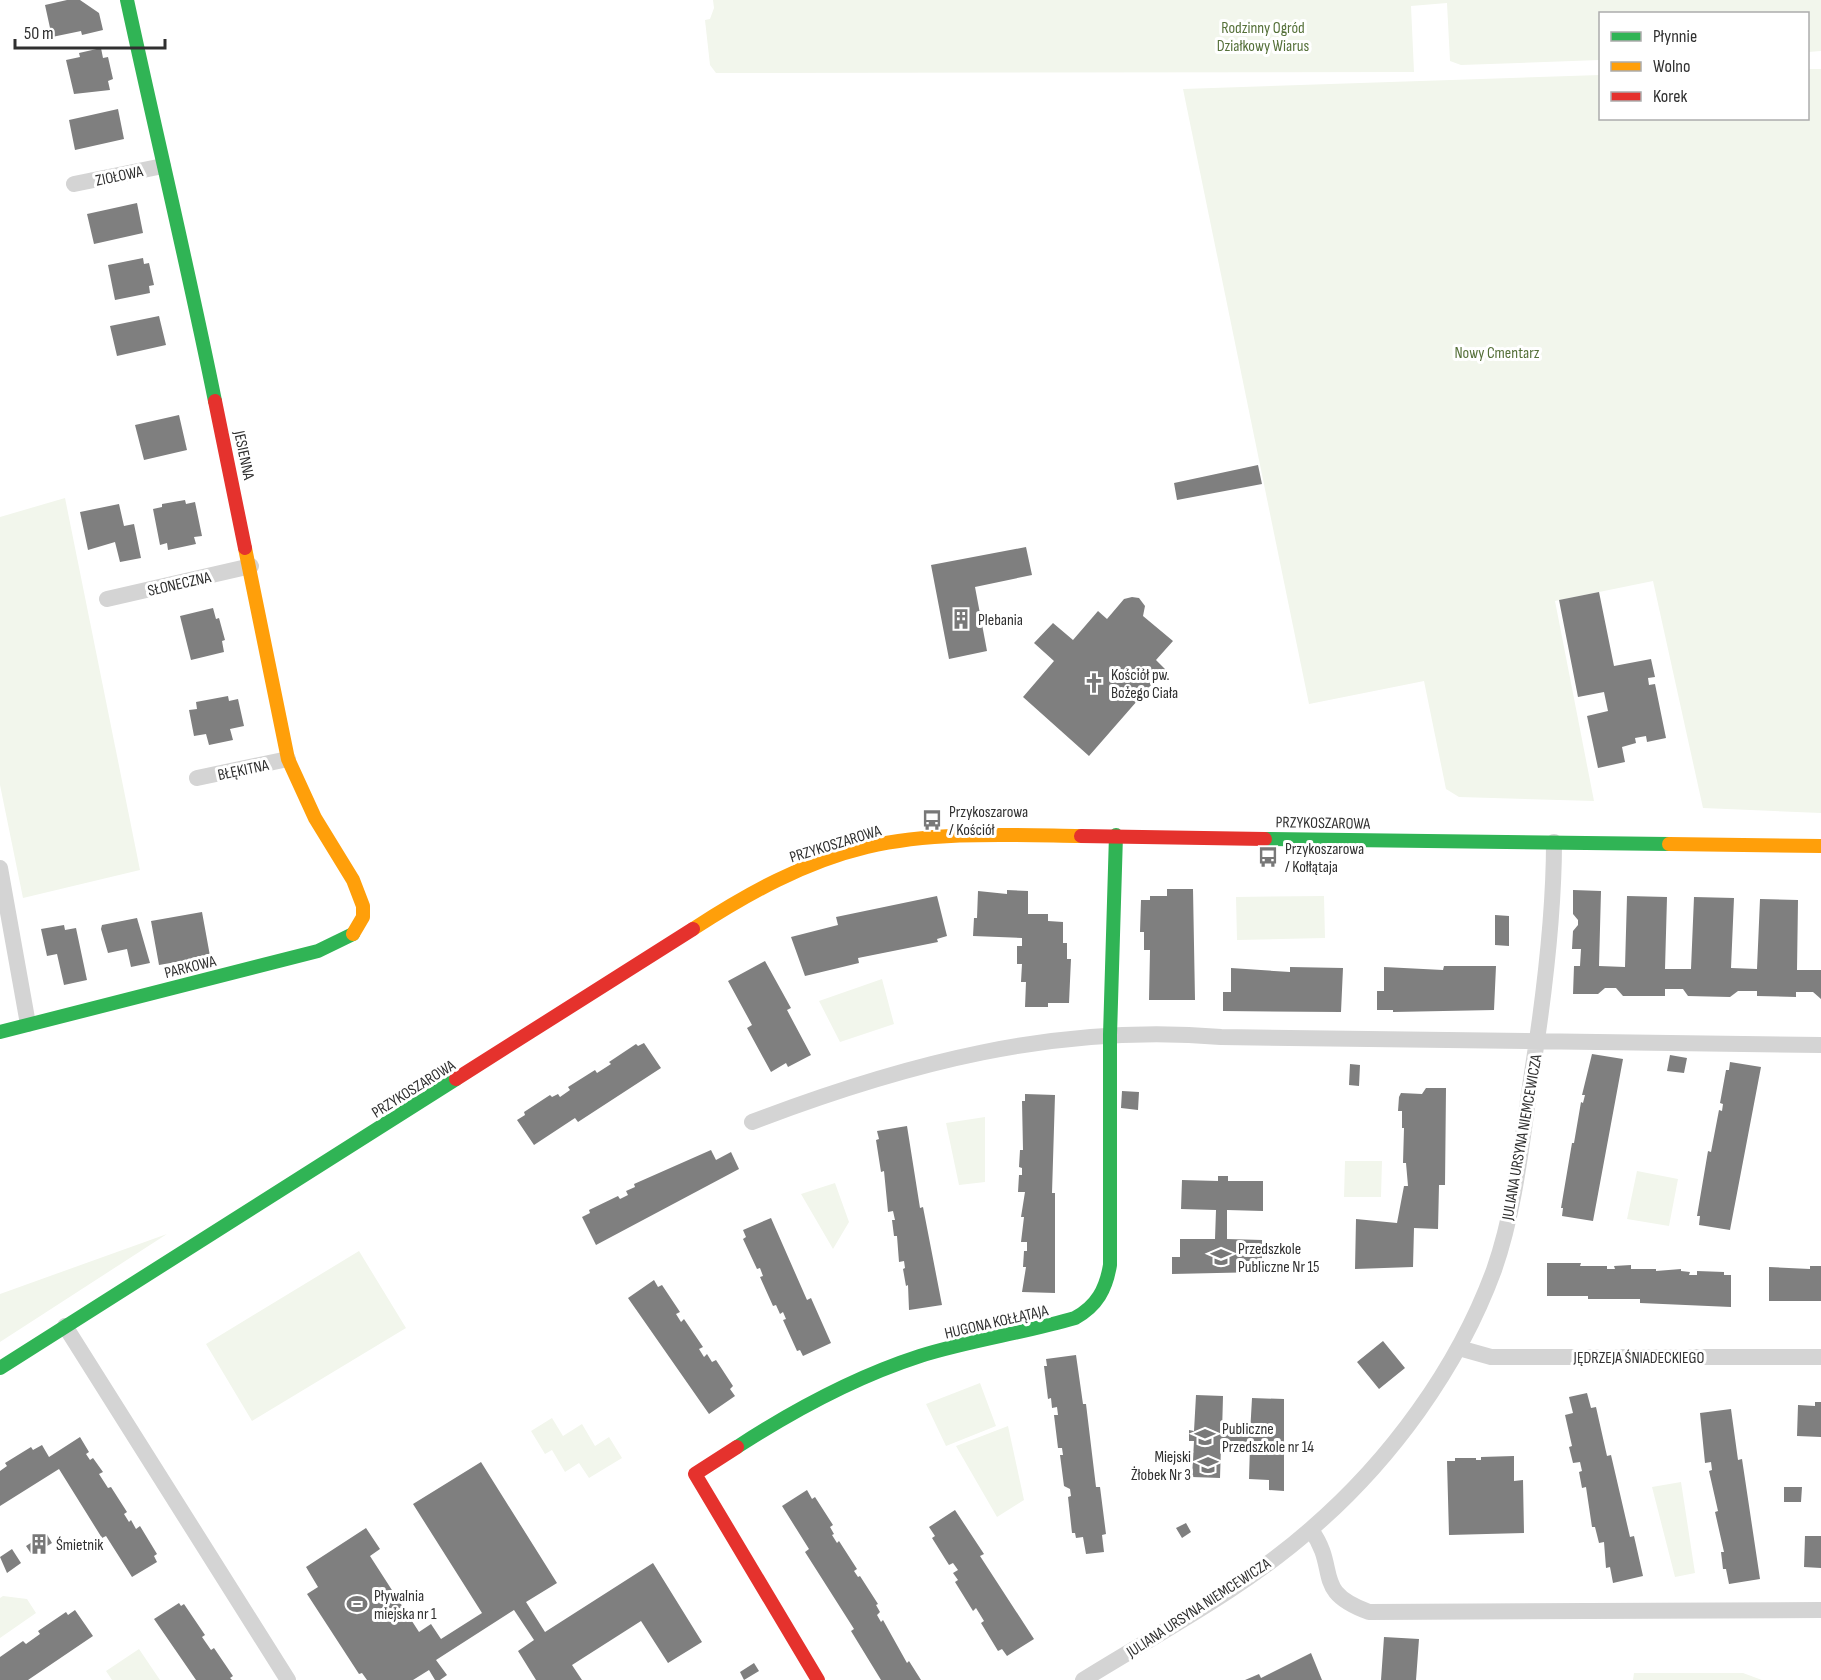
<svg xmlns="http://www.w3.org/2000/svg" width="1821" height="1680" viewBox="0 0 1821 1680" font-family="'Sofia Sans Condensed',sans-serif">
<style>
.green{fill:#f2f6ec}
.building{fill:#7f7f7f}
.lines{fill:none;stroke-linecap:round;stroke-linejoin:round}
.street{stroke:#d4d4d4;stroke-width:16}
.fast{stroke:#30b455;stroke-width:14}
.slow{stroke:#ff9f0a;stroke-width:14}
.jam{stroke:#e5322d;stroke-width:14}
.labels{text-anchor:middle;stroke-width:6;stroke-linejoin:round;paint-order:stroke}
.park-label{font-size:16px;fill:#557039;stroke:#fff}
.street-label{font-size:16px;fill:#303030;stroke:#fff}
.poi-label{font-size:16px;fill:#303030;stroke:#fff;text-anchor:start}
</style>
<rect width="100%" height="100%" fill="#fff"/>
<path class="green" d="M713 0H1821V51L1808 52V14H1600V60L1461 65 1450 61 1447 3 1411 6 1414 72 716 73 710 65 705 20 710 19 714 8Z
M1808 69H1821V813L1703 808 1653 581 1555 601 1594 801 1459 797 1446 789 1424 681 1309 704 1183 89 1600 75V118H1808Z
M65 498 140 870 23 898 0 785V517Z
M1324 896 1325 938 1237 940 1236 897Z
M882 979 894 1024 840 1042 819 1001Z
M985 1117V1182L959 1185 946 1123Z
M1345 1161H1382L1381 1197H1344Z
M1637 1171 1678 1179 1669 1226 1627 1219Z
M835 1183 849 1222 833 1249 801 1194Z
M167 1234 0 1342V1294Z
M359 1251 406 1328 252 1421 206 1344Z
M980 1383 996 1426 946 1446 926 1404Z
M552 1418 563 1436 582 1424 595 1446 609 1437 622 1458 589 1478 579 1463 565 1472 552 1450 545 1454 531 1431Z
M1008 1426 1024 1500 997 1517 956 1446Z
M1681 1482 1695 1573 1675 1577 1652 1487Z
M3 1596 27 1599 36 1613 0 1638V1598Z
M139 1649 160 1680H112L106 1671Z
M1634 1673H1743L1762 1680H1633Z"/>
<path class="building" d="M67 0H80L99 13 103 30 82 35 81 31 52 37 45 5Z
M101 48 103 58 108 57 113 79 108 81 110 90 74 94 66 60 80 57 79 53Z
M118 109 124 139 75 150 69 120Z
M137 203 143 233 94 244 87 214Z
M143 258 144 264 149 263 154 285 149 286 150 293 115 300 108 265Z
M159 316 166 345 117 356 110 326Z
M179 415 187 450 144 460 135 425Z
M1258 465 1262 484 1177 500 1174 483Z
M185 500 186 504 195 502 202 536 194 537 196 544 168 550 167 543 160 545 153 509 162 507V504Z
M119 504 124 526 134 524 141 558 120 562 115 542 88 550 80 512Z
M1026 547 1032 575 975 587 987 651 949 659 931 565Z
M1599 592 1614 666 1651 659 1655 677 1648 678 1649 685 1655 684 1666 738 1647 742 1646 736 1635 738 1636 743 1622 747 1625 762 1598 768 1587 716 1608 711 1604 692 1578 697 1559 600Z
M1132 597 1139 598 1145 606 1143 616 1173 641 1156 660 1165 669 1089 756 1023 697 1054 661 1034 643 1053 623 1073 640 1098 611 1107 619 1124 599Z
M213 608 216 619 219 618 225 640 222 641 224 652 191 660 180 616Z
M228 696 229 701 238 699 244 726 230 729 233 740 209 745 206 734 194 736 189 710 197 709 196 702Z
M1167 889H1193L1195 1000H1149L1150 950H1144V932H1140L1141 900H1150V896H1167Z
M1007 890 1028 891V914H1048V921L1063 922V943H1067V959H1071L1069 1003H1048V1007H1025L1026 982H1021L1022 964H1017V946H1022V938L973 936 974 918H977L978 891 1007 894Z
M1573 890 1601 891 1599 966 1625 967 1627 896 1667 897 1665 969H1691L1694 897 1734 898 1731 968 1757 969 1760 899 1798 900 1797 970H1821V999L1813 992H1796V997L1757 996V991H1738L1730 997 1688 996 1683 989H1665V996H1623L1616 988H1605L1598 994H1573L1574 966H1580L1581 949H1572L1573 931 1578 925V920L1573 914Z
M937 896 947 936 937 939 938 942 858 958 859 963 805 976 791 937 838 925 836 917Z
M202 912 210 956 159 965 151 921Z
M1495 915 1509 916V946L1495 945Z
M137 918 150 963 131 967 127 949 108 953 101 929 102 925Z
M64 925 65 930 76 928 87 980 64 985 57 954 47 956 41 929Z
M765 961 791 1008 787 1010 811 1055 788 1067 786 1063 771 1072 747 1028 752 1025 728 981Z
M1444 966H1496L1494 1010 1393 1012V1010H1377V991H1384V967L1443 970Z
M1290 967 1343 968 1341 1012 1223 1011V992H1231V968L1290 972Z
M644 1043 661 1068 578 1122 575 1118 534 1145 517 1120 525 1115 524 1112 550 1095 552 1097 558 1094 560 1097 570 1090 568 1087 595 1070 597 1073 611 1064 609 1062 636 1044 638 1046Z
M1592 1054 1623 1059 1593 1221 1562 1216 1563 1208H1561L1572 1143H1574L1581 1102 1583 1103 1585 1095H1582Z
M1670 1055 1687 1058 1684 1073 1667 1071Z
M1730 1062 1761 1067 1730 1230 1699 1225 1700 1216H1697L1708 1151 1711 1152 1719 1110 1722 1111 1723 1104 1720 1103 1726 1070H1729Z
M1350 1064 1360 1065 1359 1086 1349 1085Z
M1426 1088H1446L1445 1185H1439L1438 1229 1414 1228 1413 1267 1355 1269 1356 1219 1397 1223 1404 1186H1408L1406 1163H1403L1404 1128H1402V1111H1398L1399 1097 1401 1093 1422 1094Z
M1122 1091 1139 1092 1138 1110 1121 1108Z
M1025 1094 1055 1095 1052 1193H1055V1293L1022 1292 1026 1267H1023L1024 1251H1027V1242H1021L1024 1217H1021L1025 1192H1018L1019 1175H1022V1168L1019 1167 1020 1150H1023L1022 1101H1025Z
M907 1126 920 1208 923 1207 942 1305 909 1310 908 1285 906 1286 903 1269 905 1268 904 1261 899 1262 897 1236H894L892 1220H895L893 1211 888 1212 884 1171 881 1172 876 1140 879 1139 877 1131Z
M711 1150 716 1160 731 1152 739 1169 596 1245 582 1217 590 1213 589 1210 618 1196 620 1199 628 1195 626 1191 635 1187 634 1184Z
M1218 1176H1228V1181H1263V1211L1227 1210V1239L1262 1240V1272L1172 1274V1257H1180V1239H1215L1216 1210 1181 1209 1182 1180 1218 1181Z
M771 1218 807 1300 811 1298 831 1343 803 1356 800 1350 797 1351 783 1320 786 1319 783 1312 780 1314 776 1305 773 1306 760 1277 763 1276 760 1268 757 1269 743 1239 746 1237 743 1230Z
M1547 1263H1581L1580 1266H1607V1269H1615L1614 1266 1631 1265V1269H1656V1271L1681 1269V1271L1690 1272 1689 1275H1697V1271L1724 1272V1275H1731V1307L1640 1303V1299H1588V1296H1547Z
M1810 1266H1821V1301H1769V1267L1810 1269Z
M654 1280 658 1287 662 1285 680 1312 676 1314 681 1322 684 1319 703 1347 699 1349 704 1357 707 1354 712 1362 716 1360 733 1386 730 1389 735 1396 709 1414 628 1298Z
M1383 1341 1405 1368 1379 1389 1357 1362Z
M1076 1355 1083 1404H1086L1096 1487H1100L1106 1534 1102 1535 1104 1552 1086 1554 1083 1537 1076 1538 1075 1533H1072L1068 1497 1071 1496 1070 1489 1064 1486 1060 1455H1063L1062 1448H1058L1054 1415H1058L1057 1407 1052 1408 1051 1398 1048 1399 1044 1366H1047L1046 1359Z
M1587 1393 1591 1408 1596 1407 1607 1456 1611 1455 1630 1537 1634 1536 1643 1576 1613 1583 1610 1567 1606 1568 1604 1542 1599 1543 1595 1527H1592L1586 1487 1582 1488 1579 1472 1582 1471 1580 1462 1573 1463 1569 1447 1572 1446 1565 1415 1573 1413 1569 1397Z
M1196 1395 1223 1396 1222 1433 1250 1434 1252 1398 1284 1399V1491L1269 1490V1480L1249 1479 1250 1446 1221 1445 1220 1478 1192 1477 1194 1441H1189V1430L1194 1431Z
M1815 1402H1821V1437L1797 1436 1798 1405 1815 1406Z
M1731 1409 1738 1460 1742 1459 1760 1579 1729 1584 1726 1569H1723L1721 1552H1724L1715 1512 1718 1511 1709 1471 1712 1470 1711 1462 1705 1463 1700 1413Z
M80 1437 89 1452 86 1454 90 1460 93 1458 103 1472 99 1474 108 1488 111 1487 127 1512 124 1514 129 1522 131 1520 136 1529 140 1526 157 1554 154 1556 157 1562 132 1577 106 1536 102 1538 59 1469 0 1506V1471L7 1466 5 1463 31 1447 33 1450 42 1445 49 1457Z
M1514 1456V1481L1523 1480 1524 1533 1449 1535 1447 1461H1455V1458H1476V1460H1481V1457Z
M481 1462 557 1583 526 1602 545 1632 653 1563 702 1642 668 1663 641 1621 572 1665 582 1680H536L518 1651 534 1640 514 1610 436 1660 447 1675 440 1680H435L429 1670 413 1680H367L362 1673 359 1674 307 1594 318 1587 306 1567 366 1528 380 1549 370 1556 419 1632 431 1624 441 1639 482 1613 413 1504Z
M1784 1487H1802L1801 1502H1784Z
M807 1490 812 1499 815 1497 833 1525 830 1527 834 1534 832 1535 837 1543 839 1541 857 1569 854 1571 858 1577 860 1576 878 1604 876 1605 880 1612 877 1615 881 1622 883 1620 907 1663 909 1661 921 1680H881L851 1631 854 1629 805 1552 809 1549 782 1506Z
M955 1510 984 1554 980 1556 1034 1639 1007 1656 1002 1649 998 1651 981 1623 984 1621 976 1608 973 1611 955 1582 958 1580 953 1573 958 1570 953 1563 949 1565 932 1538 935 1536 929 1527Z
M1186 1523 1191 1532 1182 1538 1176 1528Z
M46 1533 52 1543 32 1555 26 1546Z
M1805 1536H1821V1568L1804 1567Z
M12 1549 21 1563 7 1573 0 1557Z
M179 1603 181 1606 184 1604 205 1635 202 1637 211 1650 214 1648 233 1676 230 1678 232 1680H196L154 1619Z
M75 1610 93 1636 28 1680H0V1657L23 1641 26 1644 40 1634 38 1631 66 1612 68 1615Z
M1384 1637 1419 1639 1416 1680H1381Z
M1311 1653 1322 1680H1245L1259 1674 1261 1678Z
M754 1663 759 1671 744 1680 740 1672Z"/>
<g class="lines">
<path class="street" d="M74 184 163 166
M107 599 251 566
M197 778 288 759
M0 868 28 1024
M752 1122C904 1064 1057 1023 1221 1037L1821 1045
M65 1326 288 1680
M1459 1348 1491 1357H1821
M1311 1530C1340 1570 1311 1591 1369 1612L1821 1610
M1083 1680C1160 1632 1243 1589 1311 1529 1390 1461 1458 1368 1494 1270 1516 1207 1522 1138 1532 1073 1544 997 1554 919 1554 842"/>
<path class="fast" d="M127 0C156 134 188 267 215 401
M1265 839 1669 844
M0 1032 318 951 353 934
M0 1368 456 1079
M737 1447C794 1410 855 1377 920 1356 971 1340 1024 1333 1075 1318 1097 1306 1106 1289 1110 1265V1035L1116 835"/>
<path class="slow" d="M245 548 288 759 315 818 353 880 363 906V917L353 934
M1669 844 1821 846
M693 929C747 894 804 862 867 847 936 831 1010 835 1081 836"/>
<path class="jam" d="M215 401 245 548
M1081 836 1265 839
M456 1079 693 929
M737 1447 695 1474 818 1680"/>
</g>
<defs>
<g id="building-bare" transform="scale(1.62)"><path d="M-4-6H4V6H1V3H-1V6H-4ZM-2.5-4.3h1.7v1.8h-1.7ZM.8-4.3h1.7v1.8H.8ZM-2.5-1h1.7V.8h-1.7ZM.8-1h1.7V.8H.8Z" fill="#787878" stroke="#fff" stroke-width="2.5" paint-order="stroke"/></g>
<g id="church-bare" transform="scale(1.62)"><path d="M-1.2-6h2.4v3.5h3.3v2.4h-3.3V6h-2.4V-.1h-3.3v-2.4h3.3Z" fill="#787878" stroke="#fff" stroke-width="2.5" paint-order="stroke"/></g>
<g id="bus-bare" transform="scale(1.62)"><path d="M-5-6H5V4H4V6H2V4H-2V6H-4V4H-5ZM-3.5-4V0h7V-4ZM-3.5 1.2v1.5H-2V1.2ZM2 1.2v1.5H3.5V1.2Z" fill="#787878" stroke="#fff" stroke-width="2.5" paint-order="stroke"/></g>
<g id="school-bare" transform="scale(1.62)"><path d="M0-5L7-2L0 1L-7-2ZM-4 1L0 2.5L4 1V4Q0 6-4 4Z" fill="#787878" stroke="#fff" stroke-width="2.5" paint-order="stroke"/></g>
<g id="stadium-bare" transform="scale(1.62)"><path d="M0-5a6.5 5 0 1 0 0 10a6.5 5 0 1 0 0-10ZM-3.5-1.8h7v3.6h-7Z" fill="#787878" stroke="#fff" stroke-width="2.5" paint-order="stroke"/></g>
</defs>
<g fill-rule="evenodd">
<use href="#building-bare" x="961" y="619"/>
<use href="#church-bare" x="1094" y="683"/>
<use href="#bus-bare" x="932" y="820"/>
<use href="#bus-bare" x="1268" y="857"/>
<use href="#school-bare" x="1221" y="1257"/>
<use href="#school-bare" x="1205" y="1437"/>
<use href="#school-bare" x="1208" y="1465"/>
<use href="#building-bare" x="39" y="1544"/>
<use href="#stadium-bare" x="357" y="1604"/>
</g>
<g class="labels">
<g class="park-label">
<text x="1263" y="33">Rodzinny Ogród<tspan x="1263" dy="18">Działkowy Wiarus</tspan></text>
<text x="1497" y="358">Nowy Cmentarz</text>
</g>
<g class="street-label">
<text transform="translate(119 175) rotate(-12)" y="6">ZIOŁOWA</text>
<text transform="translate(245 455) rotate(78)" y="6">JESIENNA</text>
<text transform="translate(179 583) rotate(-13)" y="6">SŁONECZNA</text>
<text transform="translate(243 769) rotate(-12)" y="6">BŁĘKITNA</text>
<text transform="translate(1323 822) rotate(1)" y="6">PRZYKOSZAROWA</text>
<text transform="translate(835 843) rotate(-17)" y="6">PRZYKOSZAROWA</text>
<text transform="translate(190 966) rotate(-14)" y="6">PARKOWA</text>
<text transform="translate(413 1088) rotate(-32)" y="6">PRZYKOSZAROWA</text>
<text transform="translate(1521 1137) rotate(-80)" y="6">JULIANA URSYNA NIEMCEWICZA</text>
<text transform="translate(996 1321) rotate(-13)" y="6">HUGONA KOŁŁĄTAJA</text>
<text x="1639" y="1363">JĘDRZEJA ŚNIADECKIEGO</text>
<text transform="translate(1198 1607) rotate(-33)" y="6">JULIANA URSYNA NIEMCEWICZA</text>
</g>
<g class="poi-label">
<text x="978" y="625">Plebania</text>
<text x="1111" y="680">Kościół pw.<tspan x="1111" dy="18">Bożego Ciała</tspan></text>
<text x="949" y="817">Przykoszarowa<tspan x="949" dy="18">/ Kościół</tspan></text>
<text x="1285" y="854">Przykoszarowa<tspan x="1285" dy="18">/ Kołłątaja</tspan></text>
<text x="1238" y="1254">Przedszkole<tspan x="1238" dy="18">Publiczne Nr 15</tspan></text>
<text x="1222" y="1434">Publiczne<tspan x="1222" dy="18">Przedszkole nr 14</tspan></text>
<text x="1191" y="1462" text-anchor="end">Miejski<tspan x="1191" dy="18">Żłobek Nr 3</tspan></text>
<text x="56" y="1550">Śmietnik</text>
<text x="374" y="1601">Pływalnia<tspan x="374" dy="18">miejska nr 1</tspan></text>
</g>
</g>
<rect x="1599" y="12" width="210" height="108" fill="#ffffff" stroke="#acacac" stroke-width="1.5"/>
<rect x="1611" y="32" width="30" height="9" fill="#30b455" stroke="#acacac" stroke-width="1.5"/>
<text x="1653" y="42" font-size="18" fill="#303030">Płynnie</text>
<rect x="1611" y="62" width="30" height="9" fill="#ff9f0a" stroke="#acacac" stroke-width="1.5"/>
<text x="1653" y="72" font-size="18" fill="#303030">Wolno</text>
<rect x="1611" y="92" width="30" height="9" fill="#e5322d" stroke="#acacac" stroke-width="1.5"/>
<text x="1653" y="102" font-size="18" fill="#303030">Korek</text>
<path d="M15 39v9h150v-9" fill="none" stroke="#303030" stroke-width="3"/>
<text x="24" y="39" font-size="18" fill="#303030" stroke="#ffffff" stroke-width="4.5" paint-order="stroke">50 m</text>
</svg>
